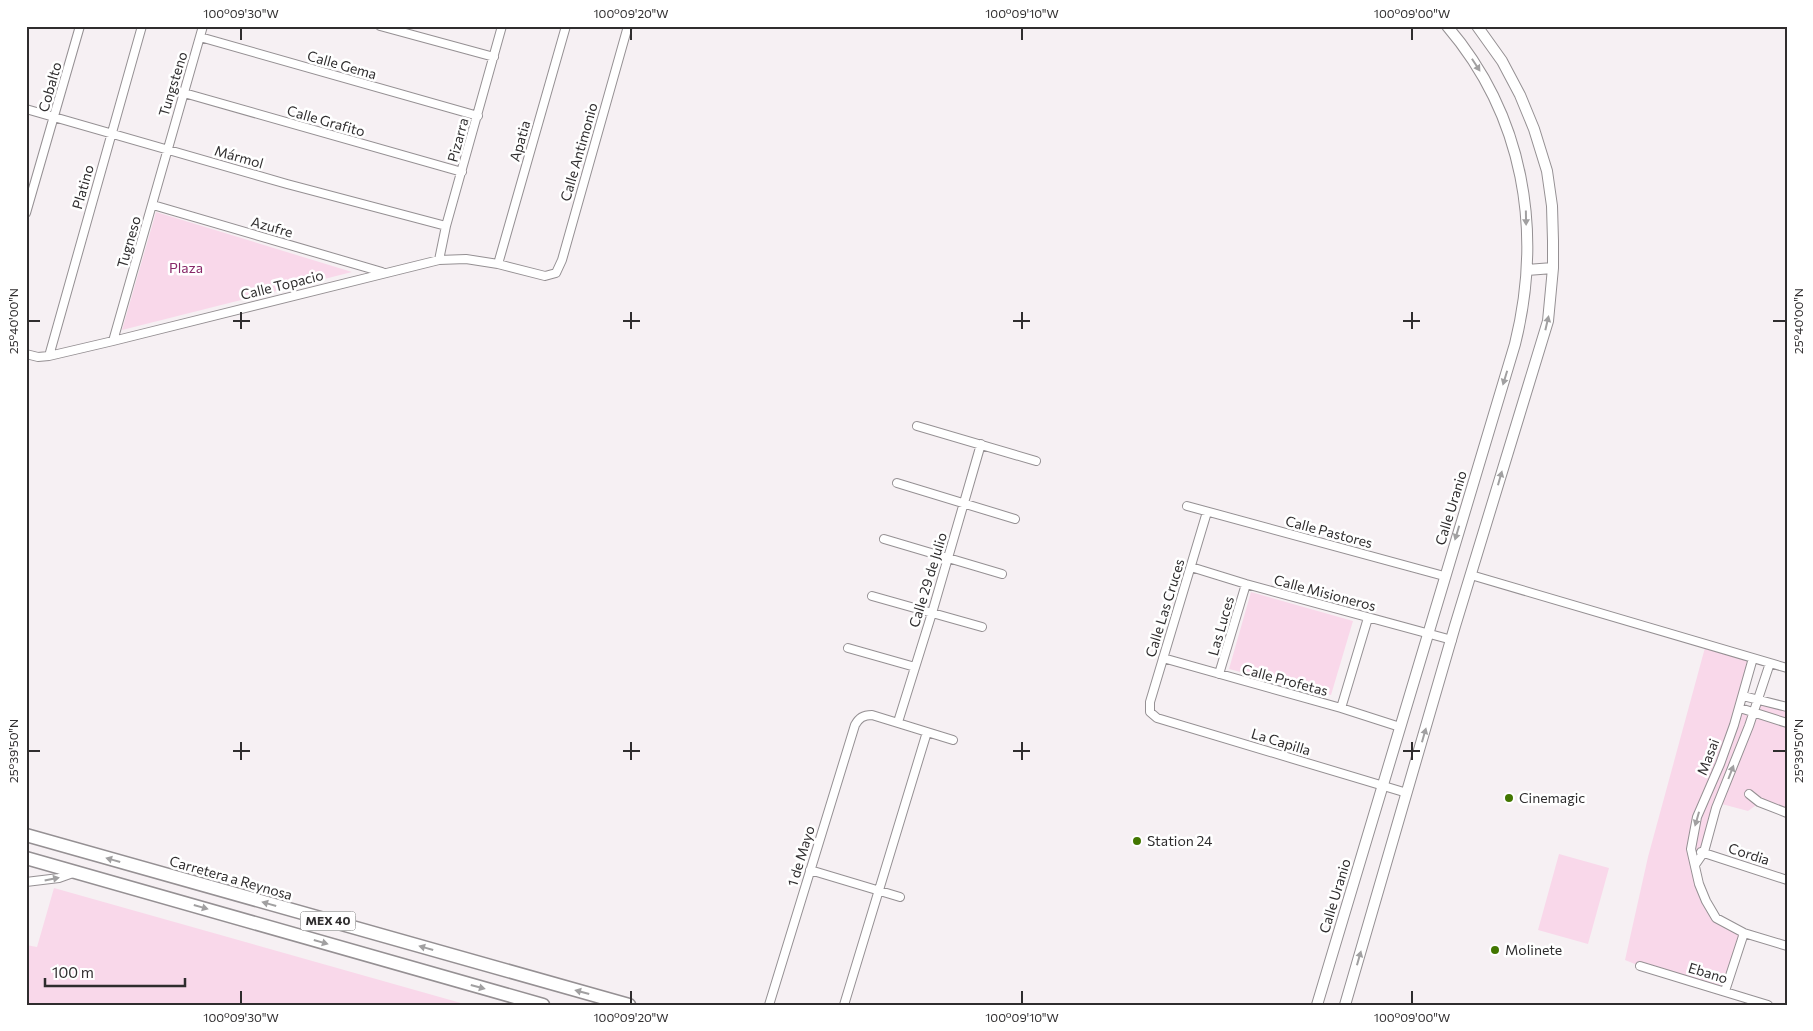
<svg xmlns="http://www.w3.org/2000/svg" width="1813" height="1031" viewBox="0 0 1813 1031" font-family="Commissioner,sans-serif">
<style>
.green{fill:#f9d8ea}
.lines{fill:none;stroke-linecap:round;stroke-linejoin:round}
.minor-casing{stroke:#959093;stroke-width:10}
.tertiary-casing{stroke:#959093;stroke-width:12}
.primary-casing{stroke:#959093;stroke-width:15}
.minor{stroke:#fff;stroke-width:8}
.tertiary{stroke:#fff;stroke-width:10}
.primary{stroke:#fff;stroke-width:12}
.oneway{fill:#a1a0a1}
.ticks{fill:none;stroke:#2f2d2e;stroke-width:2}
.poi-dot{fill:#427600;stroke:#fff;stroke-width:2}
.labels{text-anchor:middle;stroke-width:5;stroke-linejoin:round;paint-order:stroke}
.shield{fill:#fff;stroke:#6d6c6d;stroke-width:1}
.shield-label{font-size:12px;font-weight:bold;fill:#2f2d2e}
.street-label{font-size:14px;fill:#2f2d2e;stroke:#fff}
.park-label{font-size:14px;fill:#882969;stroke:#fff}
.poi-label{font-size:14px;fill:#2f2d2e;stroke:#fff;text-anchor:start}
.neatline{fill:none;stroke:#2f2d2e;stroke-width:2}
.ticks-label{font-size:12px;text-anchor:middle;fill:#2f2d2e}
</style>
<rect width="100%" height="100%" fill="#f6f0f3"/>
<path class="green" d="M156 212 352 272 122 330Z
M1251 592 1353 621 1331 695 1229 669Z
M1706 644 1753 658 1740 708 1754 712 1757 699 1787 707V813L1759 803 1748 811 1718 803 1695 865 1716 918 1744 933 1725 991 1640 966 1625 960 1648 857Z
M1559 854 1609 868 1588 944 1538 930Z
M54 888 468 1005H26V945L37 947Z"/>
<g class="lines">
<g class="minor-casing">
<path id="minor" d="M380 26 494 57
M200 37 478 116
M184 93 462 172
M26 109 287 184 446 226
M153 205 382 272
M26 213 80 26
M439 260 446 226 502 26
M498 264 566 26
M113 341 203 26
M26 354 38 357 49 356 113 341 439 260 466 259 498 264 545 276 556 273 562 260 628 26
M49 356 142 26
M917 426 1036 461
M897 483 1015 519
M1187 506 1444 576
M1207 512 1150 702V712L1157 718 1407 793
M884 539 1002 574
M1191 567 1246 584 1452 640
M1471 575 1787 668
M872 596 982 627
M848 648 915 667
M1163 658 1341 708 1400 727
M1753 658 1734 725 1720 764 1697 817 1691 849 1699 884 1706 901 1716 918 1744 933 1787 946
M1219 674 1246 584
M1743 696 1787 707
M1341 708 1368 618
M1740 708 1787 723
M898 722 932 613 981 444
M1749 794 1759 802 1787 813
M1701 852 1787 880
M1695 865 1704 852 1716 808 1749 726 1770 663
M810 870 900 897
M26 882 59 878 73 873
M1640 966 1768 1005
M1725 991 1744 933
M769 1005 855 725C859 718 863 715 872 715L953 740
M844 1005 927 732"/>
</g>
<g class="tertiary-casing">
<path id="tertiary" d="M1527 270 1553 268
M1317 1005 1515 344C1543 231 1524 116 1447 26
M1345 1005 1455 626 1548 321 1553 268V241L1552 206 1547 171 1534 129 1520 95 1502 61 1477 26"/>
</g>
<g class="primary-casing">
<path id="primary" d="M26 835 629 1005
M26 858 543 1005"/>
</g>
<use href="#minor" class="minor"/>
<use href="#tertiary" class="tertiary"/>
<use href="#primary" class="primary"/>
</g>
<defs><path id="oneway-solid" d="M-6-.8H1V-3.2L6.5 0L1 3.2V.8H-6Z" transform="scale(1.25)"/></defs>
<g class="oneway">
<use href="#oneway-solid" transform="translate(1476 65) rotate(57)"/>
<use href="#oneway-solid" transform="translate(1526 218) rotate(89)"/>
<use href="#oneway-solid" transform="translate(1547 323) rotate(-77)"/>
<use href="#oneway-solid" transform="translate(1505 378) rotate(107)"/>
<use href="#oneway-solid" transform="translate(1500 478) rotate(-74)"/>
<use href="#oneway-solid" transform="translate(1457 533) rotate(107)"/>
<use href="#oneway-solid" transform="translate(1424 735) rotate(-74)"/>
<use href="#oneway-solid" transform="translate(1731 772) rotate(-69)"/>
<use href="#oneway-solid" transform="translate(1697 819) rotate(106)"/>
<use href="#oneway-solid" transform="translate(113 860) rotate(-164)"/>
<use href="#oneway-solid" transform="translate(52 879) rotate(-11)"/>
<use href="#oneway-solid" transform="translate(269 904) rotate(-164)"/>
<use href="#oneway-solid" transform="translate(201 907) rotate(16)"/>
<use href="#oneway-solid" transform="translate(321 942) rotate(16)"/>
<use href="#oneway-solid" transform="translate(426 948) rotate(-164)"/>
<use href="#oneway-solid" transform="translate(1359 958) rotate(-74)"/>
<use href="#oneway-solid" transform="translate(478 987) rotate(15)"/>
<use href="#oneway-solid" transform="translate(582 992) rotate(-165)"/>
</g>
<path class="ticks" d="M241 28V40M631 28V40M1022 28V40M1412 28V40M241 312V329M631 312V329M1022 312V329M1412 312V329M28 321H40M233 321H250M623 321H640M1013 321H1030M1403 321H1420M1773 321H1786M241 742V760M631 742V760M1022 742V760M1412 742V760M28 751H40M233 751H250M623 751H640M1013 751H1030M1403 751H1420M1773 751H1786M241 991V1004M631 991V1004M1022 991V1004M1412 991V1004"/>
<g class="poi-dot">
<circle cx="1509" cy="798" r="5"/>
<circle cx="1137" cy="841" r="5"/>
<circle cx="1495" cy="950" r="5"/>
</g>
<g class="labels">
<rect class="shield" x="300.5" y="911.5" width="55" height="19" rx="4"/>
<g class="shield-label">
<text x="328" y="925">MEX 40</text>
</g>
<g class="street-label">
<text transform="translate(342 65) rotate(16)" y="5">Calle Gema</text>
<text transform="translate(173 84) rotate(-73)" y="5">Tungsteno</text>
<text transform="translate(50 87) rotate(-74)" y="5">Cobalto</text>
<text transform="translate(326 121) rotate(16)" y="5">Calle Grafito</text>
<text transform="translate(458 140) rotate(-75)" y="5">Pizarra</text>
<text transform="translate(520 141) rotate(-74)" y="5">Apatia</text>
<text transform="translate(579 152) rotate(-74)" y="5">Calle Antimonio</text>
<text transform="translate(239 157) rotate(16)" y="5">Mármol</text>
<text transform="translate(83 187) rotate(-74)" y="5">Platino</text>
<text transform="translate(272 227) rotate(16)" y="5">Azufre</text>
<text transform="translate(129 242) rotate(-74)" y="5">Tugneso</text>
<text transform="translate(282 285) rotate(-14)" y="5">Calle Topacio</text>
<text transform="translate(1451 508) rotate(-73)" y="5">Calle Uranio</text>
<text transform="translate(1329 532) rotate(15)" y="5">Calle Pastores</text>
<text transform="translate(928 580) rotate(-73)" y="5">Calle 29 de Julio</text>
<text transform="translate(1325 593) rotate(15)" y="5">Calle Misioneros</text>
<text transform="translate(1165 608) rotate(-73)" y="5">Calle Las Cruces</text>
<text transform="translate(1221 626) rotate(-74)" y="5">Las Luces</text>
<text transform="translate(1285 680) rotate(15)" y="5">Calle Profetas</text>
<text transform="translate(1281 742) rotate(17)" y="5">La Capilla</text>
<text transform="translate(1708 757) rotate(-69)" y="5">Masai</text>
<text transform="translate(1749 854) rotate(18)" y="5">Cordia</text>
<text transform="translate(801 856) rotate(-73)" y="5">1 de Mayo</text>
<text transform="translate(231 878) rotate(16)" y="5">Carretera a Reynosa</text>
<text transform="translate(1335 896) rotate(-73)" y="5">Calle Uranio</text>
<text transform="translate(1708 973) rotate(17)" y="5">Ebano</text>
</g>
<g class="park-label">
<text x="186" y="273">Plaza</text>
</g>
<g class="poi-label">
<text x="1519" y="803">Cinemagic</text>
<text x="1147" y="846">Station 24</text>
<text x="1505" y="955">Molinete</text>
</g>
</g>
<rect width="1813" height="1031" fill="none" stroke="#ffffff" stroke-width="55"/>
<path d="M45 978v8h140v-8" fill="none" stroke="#2f2d2e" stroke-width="2.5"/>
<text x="52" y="978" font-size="15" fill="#2f2d2e" stroke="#ffffff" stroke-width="4" paint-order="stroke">100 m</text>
<rect x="28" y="28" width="1758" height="976" class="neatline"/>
<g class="ticks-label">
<text x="241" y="18">100°09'30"W</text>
<text x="631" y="18">100°09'20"W</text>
<text x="1022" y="18">100°09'10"W</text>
<text x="1412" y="18">100°09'00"W</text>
<text transform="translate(14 321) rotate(-90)" y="4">25°40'00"N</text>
<text transform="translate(1799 321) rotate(-90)" y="4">25°40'00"N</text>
<text transform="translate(14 751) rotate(-90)" y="4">25°39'50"N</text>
<text transform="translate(1799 751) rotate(-90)" y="4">25°39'50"N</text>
<text x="241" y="1022">100°09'30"W</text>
<text x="631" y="1022">100°09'20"W</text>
<text x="1022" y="1022">100°09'10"W</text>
<text x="1412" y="1022">100°09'00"W</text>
</g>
</svg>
